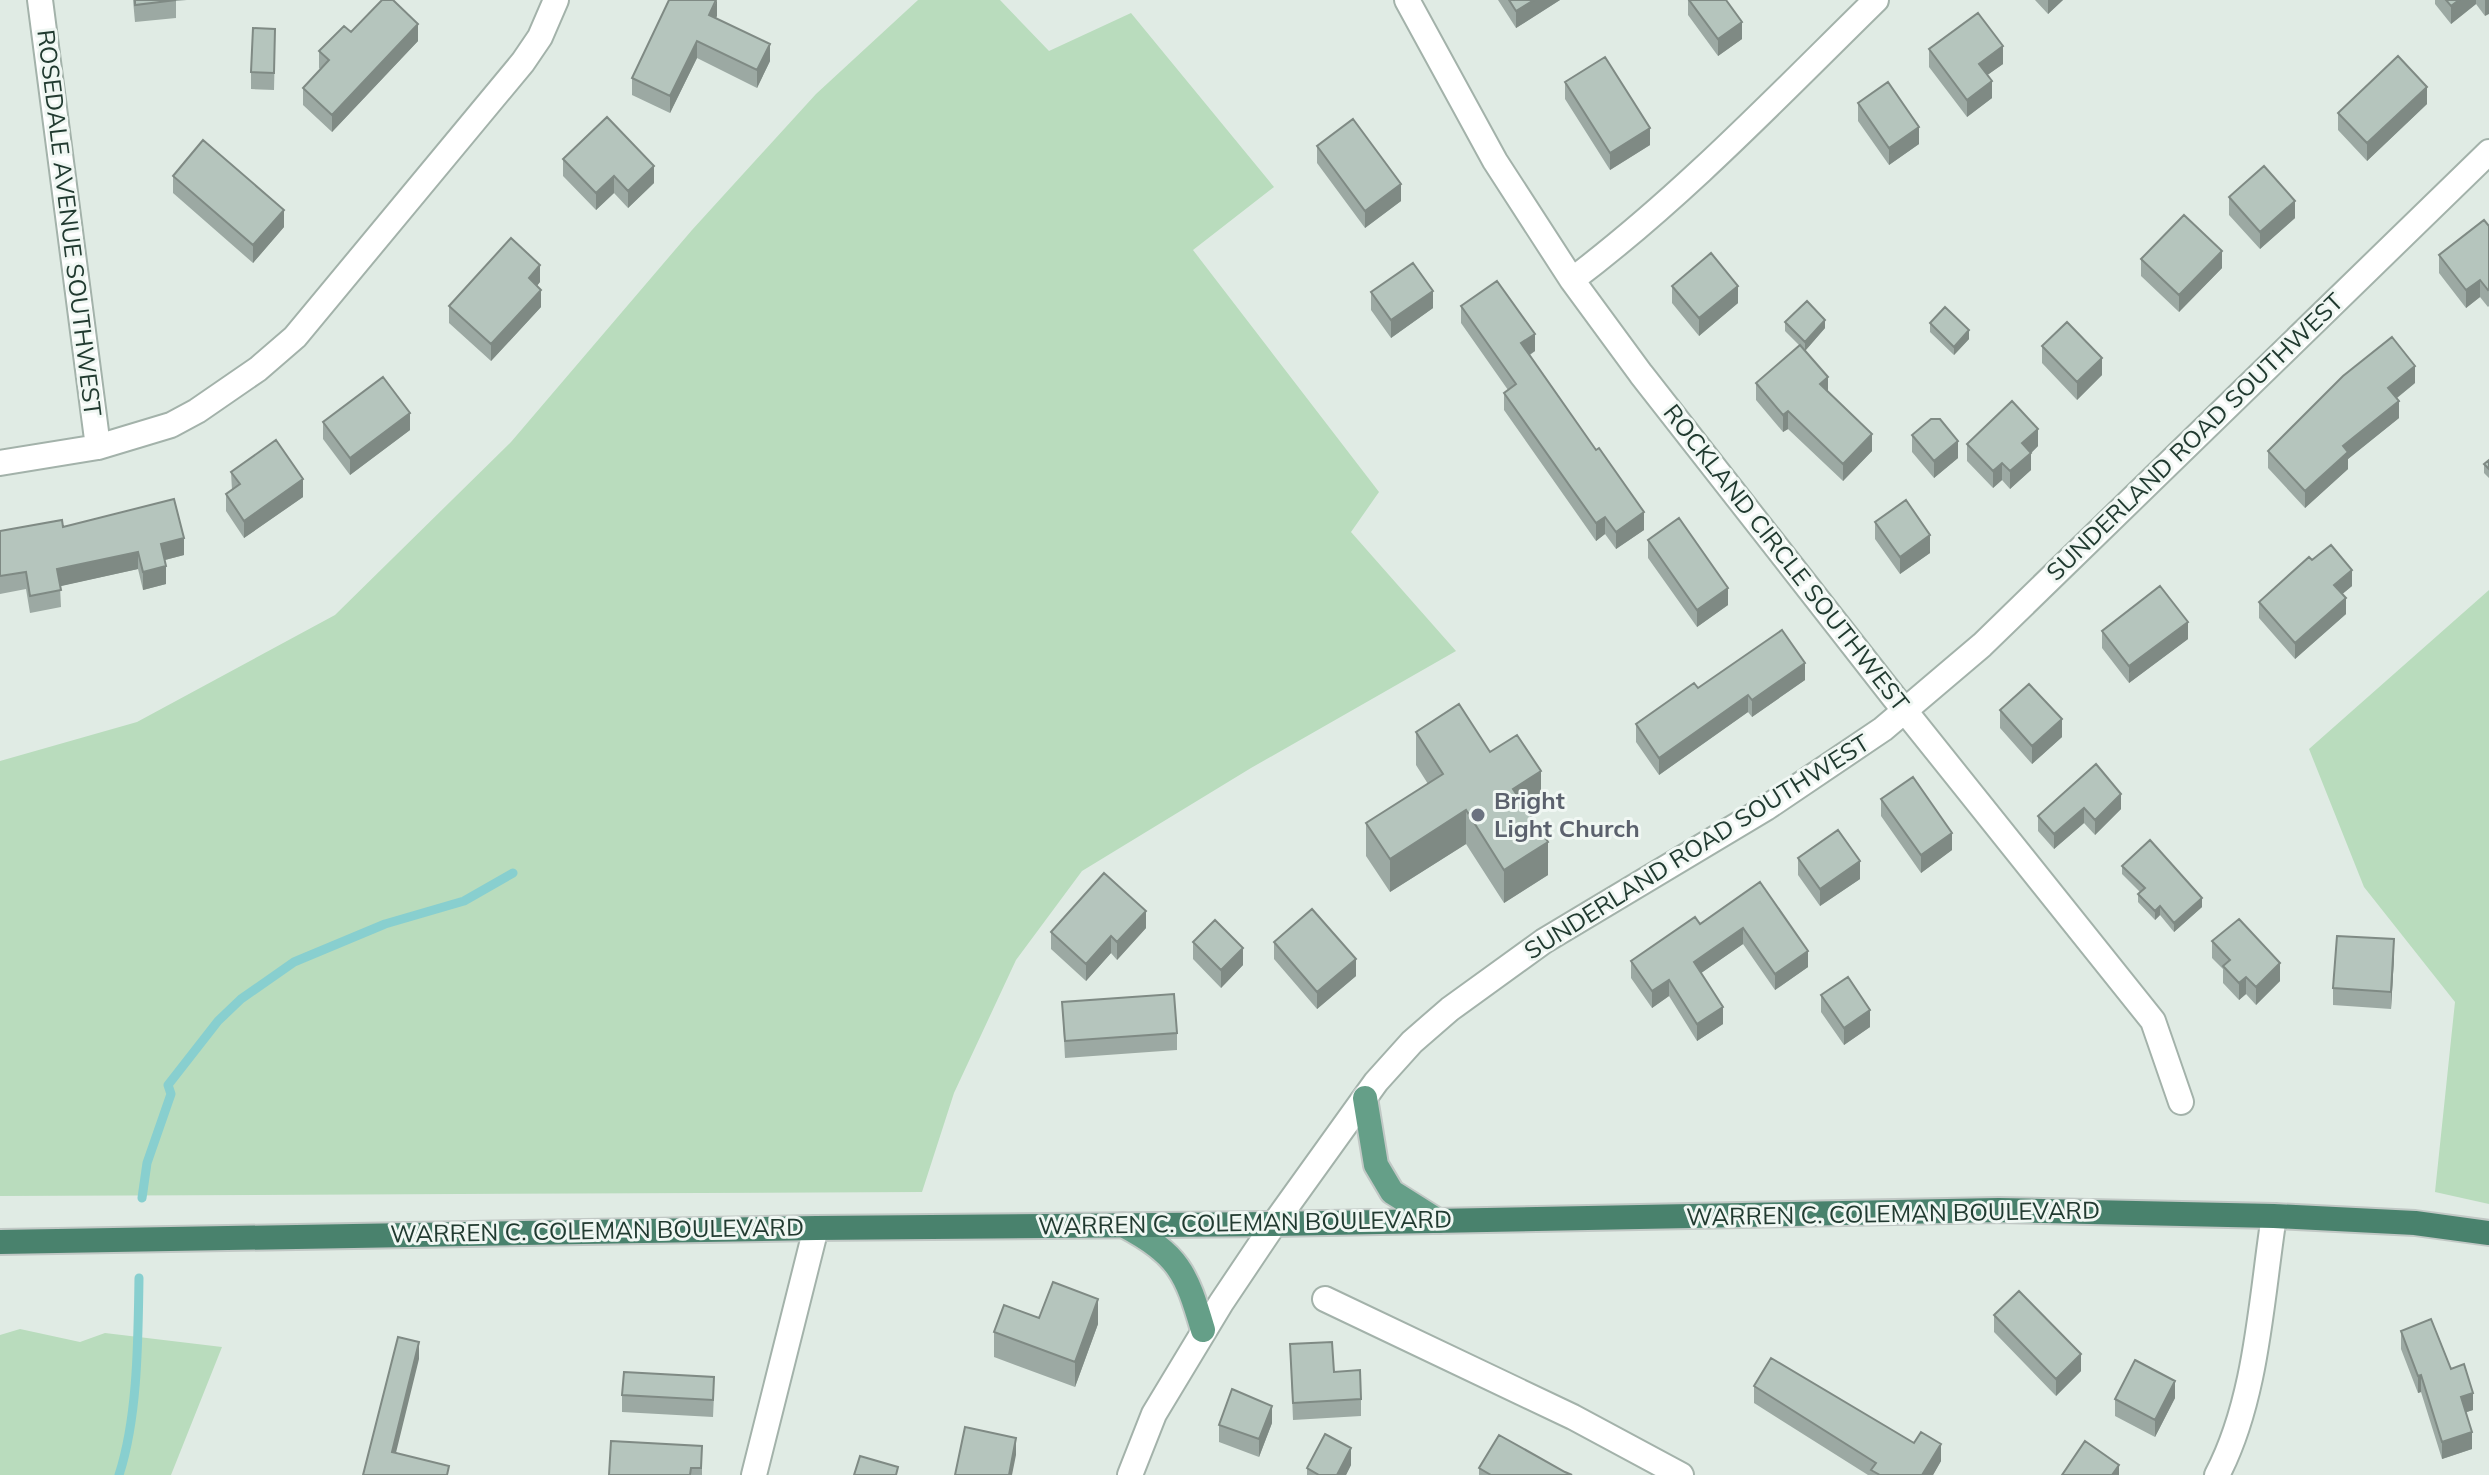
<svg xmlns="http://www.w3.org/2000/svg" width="2489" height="1475" viewBox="0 0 2489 1475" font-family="Mulish,sans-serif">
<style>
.green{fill:#b9dcbd}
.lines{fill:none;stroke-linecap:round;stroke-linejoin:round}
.stream{stroke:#88cfcf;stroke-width:9}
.minor-casing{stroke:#a3b2aa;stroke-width:28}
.primary-casing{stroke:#c1c8c5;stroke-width:28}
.trunk-casing{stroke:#c1c8c5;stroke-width:28}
.minor{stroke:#fff;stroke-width:24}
.primary{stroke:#659f88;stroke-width:24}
.trunk{stroke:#49826d;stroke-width:24}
.wall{fill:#9ca9a3}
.shaded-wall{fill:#7f8a84}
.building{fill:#b5c5bd;stroke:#7f8a84;stroke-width:2}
.worship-dot{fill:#6b7280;stroke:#f0f7f3;stroke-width:3}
.labels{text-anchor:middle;stroke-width:6;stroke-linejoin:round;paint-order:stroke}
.street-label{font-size:24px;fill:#213a30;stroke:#f0f7f3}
.worship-label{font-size:24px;font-weight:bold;fill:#5b616d;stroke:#f0f7f3;text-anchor:start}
</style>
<rect width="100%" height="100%" fill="#e0ebe4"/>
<path class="green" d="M918 0H1000L1049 51 1131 13 1274 187 1193 250 1379 492 1351 532 1456 651 1251 768 1082 871 1016 960 954 1093 922 1192 0 1196V761L137 722 335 615 511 442 692 230 816 94Z
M2489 590V1204L2435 1192 2455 1002 2364 887 2309 749Z
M20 1329 80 1342 105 1333 222 1347 171 1475H0V1335Z"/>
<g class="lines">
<path class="stream" d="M142 1198 147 1163 171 1094 168 1085 218 1021 241 999 294 962 385 924 464 901 513 873
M119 1475C138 1417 138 1339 139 1278"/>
<g class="minor-casing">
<path id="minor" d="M40 0 98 447
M1407 0 1495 161 1572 280 1641 374 1893 696 2153 1021 2181 1102
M1572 280C1682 197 1778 96 1876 0
M0 463 98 447 171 425 197 411 258 369 295 337 523 62 540 37 556 0
M1325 1299 1573 1417 1681 1475
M754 1475 816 1228
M1130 1475 1154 1414 1221 1303 1274 1224 1376 1082 1412 1042 1450 1009 1544 941 1766 808 1883 729 1982 645 2489 152
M2217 1475C2257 1399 2261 1300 2274 1216"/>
</g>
<g class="primary-casing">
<path id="primary" d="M1365 1098 1376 1165 1392 1192 1438 1221
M1123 1225C1179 1255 1186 1272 1203 1330"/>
</g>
<g class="trunk-casing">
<path id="trunk" d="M0 1242 816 1228 1274 1224 1999 1210 2274 1216 2415 1223 2489 1233"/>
</g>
<use href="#minor" class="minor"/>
<use href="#primary" class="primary"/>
<use href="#trunk" class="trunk"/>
</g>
<path class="wall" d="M133 0H187L176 1V18L135 22Z
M1498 0H1560L1516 28Z
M1688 0H1726L1742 39 1718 56 1688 15Z
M2035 0H2063L2048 14Z
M2435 0H2489L2485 16 2476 4 2451 24 2435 4Z
M717 16 716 18 770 61 757 88 697 58 670 113 632 95V78Z
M351 32 418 41 332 132 303 105V88L321 70 319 68V51Z
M275 46 274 90 251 89V72Z
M1929 49 2003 64 1987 75 1992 98 1967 117 1929 67Z
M1565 82 1650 145 1610 170 1565 99Z
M1858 103 1919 144 1889 165 1858 121Z
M2427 104 2367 161 2338 130V113Z
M1317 146 1401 201 1365 228 1317 163Z
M563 159 654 183 628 208 614 193 596 210 563 176Z
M173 176 284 227 253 263 173 193Z
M2229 197 2295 218 2260 249 2229 215Z
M2489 226V306L2488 307 2480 297 2466 308 2439 273V255Z
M2141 259 2222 268 2179 312 2141 276Z
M540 282 537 286 541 307 491 361 449 323V306Z
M1672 286 1738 303 1699 336 1672 303Z
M1371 292 1433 308 1391 338 1371 310Z
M1461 306 1535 351 1530 355 1644 530 1616 549 1605 534 1596 541 1504 410V393L1508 390 1461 323Z
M1785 322 1825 328 1805 351 1828 392 1872 451 1843 481 1788 429 1783 432 1756 400V383L1800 346 1785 331Z
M1930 323 1969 339 1954 355 1930 332Z
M2042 346 2102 375 2077 400 2042 363Z
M2415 383 2397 398 2399 418 2348 459V469L2305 508 2268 468V451Z
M323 422 410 430 350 475 323 439Z
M1912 435 1958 458 1934 478 1912 452Z
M1967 444 2038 446 2031 453V470L2010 489 2002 480 1993 488 1967 461Z
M2489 460V478L2484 473V464Z
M231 472 303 497 244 538 226 511V494L232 490Z
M1875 522 1930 553 1900 574 1875 539Z
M63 527 184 555 165 560 166 584 143 590 138 569 60 586 61 607 30 613 26 589 0 594V531Z
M1648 540 1728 605 1697 627 1648 558Z
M2312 560 2352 586 2342 594 2346 614 2295 659 2259 618V602Z
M2102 631 2188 639 2129 683 2102 648Z
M1805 680 1752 717 1748 712 1659 775 1636 742V724L1698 688Z
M2000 710 2062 737 2032 764 2000 728Z
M1416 732 1490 752 1541 805 1528 812 1548 875 1504 903 1466 844 1390 892 1366 856V823L1428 784 1416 765Z
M2096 764 2121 809 2095 835 2084 823 2054 849 2038 831V816Z
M1881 799 1952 850 1921 873 1881 816Z
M1798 858 1860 879 1820 906 1798 875Z
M2122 866 2202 907 2174 932 2160 915 2155 920 2138 902V894L2140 892 2122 874Z
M1760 882 1808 967 1775 990 1743 944 1701 973 1723 1024 1697 1041 1669 996 1652 1008 1631 978V961L1700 924Z
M1146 928 1117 960 1111 953 1086 981 1051 949V932Z
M2212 941 2280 981 2256 1005 2246 994 2239 1000 2223 983V969L2212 958Z
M1193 942 1243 965 1221 988 1193 959Z
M1274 942 1356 976 1317 1009 1274 959Z
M2394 957 2391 1009 2333 1005V988Z
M1821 995 1870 1027 1844 1045 1821 1012Z
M1062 1002 1177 1033V1050L1065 1058Z
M1994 1315 2081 1371 2056 1396 1994 1332Z
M1039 1318 1098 1324 1075 1387 994 1357V1332Z
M2401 1331 2451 1369 2473 1410 2466 1412 2472 1449 2442 1459 2421 1392 2418 1393 2401 1349Z
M1290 1344 1334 1372 1361 1399V1416L1293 1420Z
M1754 1386 1941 1461 1933 1475H1868L1754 1403Z
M622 1395H714L713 1417 622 1412Z
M2175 1398 2155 1437 2115 1416V1399Z
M1272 1423 1259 1457 1219 1442V1425Z
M702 1463V1475H609Z
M1351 1465 1346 1475H1307V1468Z
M1479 1468 1565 1472 1572 1475H1479Z"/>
<path class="shaded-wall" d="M717 0V16L709 32V15Z
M1534 0H1560L1516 28V11Z
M2048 0H2063L2048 14Z
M2459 0H2476V4L2451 24V6Z
M2485 0H2489V14L2485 16Z
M1742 22V39L1718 56V39Z
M418 24V41L332 132V115Z
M697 41V58L670 113V96Z
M770 44V61L757 88V70Z
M2003 46V64L1979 81V64Z
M1992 81V98L1967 117V100Z
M2427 87V104L2367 161V143Z
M1919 127V144L1889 165V148Z
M1650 128V145L1610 170V153Z
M654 166V183L628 208V191Z
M614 176V193L596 210V193Z
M1401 184V201L1365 228V211Z
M2295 201V218L2260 249V232Z
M284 210V227L253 263V245Z
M2222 251V268L2179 312V295Z
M540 265V282L529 295V278Z
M2480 280V297L2466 308V290Z
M1738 286V303L1699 336V318Z
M541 290V307L491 361V344Z
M1433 291V308L1391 338V320Z
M1825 320V328L1805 351V342Z
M1969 330V339L1954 355V347Z
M1535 334V351L1521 360V343Z
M2102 358V375L2077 400V382Z
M2415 366V383L2388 405V388Z
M1828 377V395L1820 384Z
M2399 401V418L2348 459V469L2305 508V491L2343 446Z
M1788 411V429L1783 432V415Z
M410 413V430L350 475V458Z
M2038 429V446L2031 453V470L2010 489V471L2022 443Z
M1872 434V451L1843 481V464Z
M1958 441V458L1934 478V461Z
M2002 463V480L1993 488V471Z
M303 479V497L244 538V521Z
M1644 512V530L1616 549V532Z
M1605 517V534L1596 541V523Z
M1930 535V553L1900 574V557Z
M184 538V555L161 561V544Z
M138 552V569L57 587V569Z
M166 566V584L143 590V572Z
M2352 570V586L2334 601V585Z
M1728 588V605L1697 627V610Z
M2346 598V614L2295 659V643Z
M2188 622V639L2129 683V666Z
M1805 663V680L1752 717V700Z
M1748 695V712L1659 775V758Z
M2062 719V737L2032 764V746Z
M1541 771V805L1513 822V789Z
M2121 794V809L2095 835V820Z
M2084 808V823L2054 849V834Z
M1466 810V844L1390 892V859Z
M1952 833V850L1921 873V855Z
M1548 842V875L1504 903V870Z
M1860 861V879L1820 906V889Z
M2202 898V907L2174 932V923Z
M2160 906V915L2155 920V911Z
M1146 911V928L1117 960V942Z
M1743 928V944L1694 978V962Z
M1111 936V953L1086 981V964Z
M2394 939V957L2391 1009V992Z
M1243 948V965L1221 988V970Z
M1808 951V967L1775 990V974Z
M1356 959V976L1317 1009V992Z
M2280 963V981L2256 1005V987Z
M2246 977V994L2239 1000V983Z
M1669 980V996L1652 1008V991Z
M1723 1007V1024L1697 1041V1024Z
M1870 1010V1027L1844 1045V1028Z
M1098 1299V1324L1075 1387V1362Z
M419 1342V1359L392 1469V1452Z
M2081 1354V1371L2056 1396V1379Z
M2421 1375V1392L2418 1393V1376Z
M2175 1381V1398L2155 1437V1420Z
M2473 1393V1410L2461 1414V1397Z
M1272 1406V1423L1259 1457V1439Z
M2472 1432V1449L2442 1459V1442Z
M1016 1438V1455L1012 1475H1009Z
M1941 1444V1461L1933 1475H1922Z
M1351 1448V1465L1346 1475H1337Z
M2119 1465V1475H2112Z"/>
<path class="building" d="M135 0H176L135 5Z
M382 0H393L418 24 332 115 303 88 329 60 319 51 344 26 351 32Z
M669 0H716L709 15 770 44 757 70 697 41 670 96 632 78Z
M1509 0H1534L1516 11Z
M1689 0H1726L1742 22 1718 39Z
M2446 0H2459L2451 6Z
M1978 13 2003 46 1979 64 1992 81 1967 100 1929 49Z
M253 28 275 29 274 73 251 72Z
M2398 56 2427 87 2367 143 2338 113Z
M1605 57 1650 128 1610 153 1565 82Z
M1888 82 1919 127 1889 148 1858 103Z
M607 117 654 166 628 191 614 176 596 193 563 159Z
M1353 119 1401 184 1365 211 1317 146Z
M203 140 284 210 253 245 173 176Z
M2264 166 2295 201 2260 232 2229 197Z
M2184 215 2222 251 2179 295 2141 259Z
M2484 220 2489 226V289L2488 290 2480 280 2466 290 2439 255Z
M511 238 540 265 529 278 541 290 491 344 449 306Z
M1711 253 1738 286 1699 318 1672 286Z
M1413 263 1433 291 1391 320 1371 292Z
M1497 281 1535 334 1521 343 1596 450 1599 448 1644 512 1616 532 1605 517 1596 523 1504 393 1516 384 1461 306Z
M1807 301 1825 320 1805 342 1785 322Z
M1945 307 1969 330 1954 347 1930 323Z
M2067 322 2102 358 2077 382 2042 346Z
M2392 337 2415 366 2388 388 2399 401 2343 446 2348 452 2305 491 2268 451 2343 376Z
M1800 345 1828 377 1820 384 1872 434 1843 464 1788 411 1783 415 1756 383Z
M383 377 410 413 350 458 323 422Z
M2012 401 2038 429 2022 443 2031 453 2010 471 2002 463 1993 471 1967 444Z
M1931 419H1940L1958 441 1934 461 1912 435Z
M276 440 303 479 244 521 226 494 240 484 231 472Z
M2489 460V469L2484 464Z
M174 499 184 538 161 544 166 566 143 572 138 552 57 569 61 590 30 596 26 572 0 576V531L62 520 63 527Z
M1906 500 1930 535 1900 557 1875 522Z
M1679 518 1728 588 1697 610 1648 540Z
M2331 545 2352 570 2334 585 2346 598 2295 643 2259 602 2309 557 2312 560Z
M2160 586 2188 622 2129 666 2102 631Z
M1782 630 1805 663 1752 700 1748 695 1659 758 1636 724 1694 683 1698 688Z
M2029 684 2062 719 2032 746 2000 710Z
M1459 704 1490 752 1517 735 1541 771 1513 789 1548 842 1504 870 1466 810 1390 859 1366 823 1443 774 1416 732Z
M2096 764 2121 794 2095 820 2084 808 2054 834 2038 816Z
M1913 777 1952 833 1921 855 1881 799Z
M1838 830 1860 861 1820 889 1798 858Z
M2150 840 2202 898 2174 923 2160 906 2155 911 2138 894 2145 888 2122 866Z
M1104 873 1146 911 1117 942 1111 936 1086 964 1051 932Z
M1760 882 1808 951 1775 974 1743 928 1694 962 1723 1007 1697 1024 1669 980 1652 991 1631 961 1695 917 1700 924Z
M1312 909 1356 959 1317 992 1274 942Z
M2239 919 2280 963 2256 987 2246 977 2239 983 2223 966 2230 960 2212 941Z
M1215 920 1243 948 1221 970 1193 942Z
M2337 936 2394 939 2391 992 2333 988Z
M1848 977 1870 1010 1844 1028 1821 995Z
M1174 994 1177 1033 1065 1041 1062 1002Z
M1053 1282 1098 1299 1075 1362 994 1332 1004 1305 1039 1318Z
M2019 1291 2081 1354 2056 1379 1994 1315Z
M2431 1319 2451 1369 2464 1364 2473 1393 2461 1397 2472 1432 2442 1442 2421 1375 2418 1376 2401 1331Z
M398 1337 419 1342 392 1452 449 1466 447 1475H363Z
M1332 1342 1334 1372 1360 1370 1361 1399 1293 1403 1290 1344Z
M1771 1358 1914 1443 1921 1432 1941 1444 1922 1475H1880L1871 1470 1876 1463 1754 1386Z
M2135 1360 2175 1381 2155 1420 2115 1399Z
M624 1372 714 1377 713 1400 622 1395Z
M1232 1389 1272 1406 1259 1439 1219 1425Z
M965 1427 1016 1438 1009 1475H955Z
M1325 1434 1351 1448 1337 1475H1319L1307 1468Z
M1499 1435 1565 1472 1572 1475H1491L1479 1468Z
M611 1441 702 1446 701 1468H691L690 1475H609Z
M2085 1441 2119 1465 2112 1475H2062Z
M860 1456 898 1467 896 1475H854Z"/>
<circle class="worship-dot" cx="1478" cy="815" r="8"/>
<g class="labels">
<g class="street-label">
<text transform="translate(69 223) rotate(83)" y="8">ROSEDALE AVENUE SOUTHWEST</text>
<text transform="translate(2195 437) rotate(-44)" y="8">SUNDERLAND ROAD SOUTHWEST</text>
<text transform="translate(1786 558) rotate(52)" y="8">ROCKLAND CIRCLE SOUTHWEST</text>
<text transform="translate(1697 847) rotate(-32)" y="8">SUNDERLAND ROAD SOUTHWEST</text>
<text transform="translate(1893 1214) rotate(-1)" y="8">WARREN C. COLEMAN BOULEVARD</text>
<text transform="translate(1245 1223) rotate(-1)" y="8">WARREN C. COLEMAN BOULEVARD</text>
<text transform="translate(597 1231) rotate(-1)" y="8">WARREN C. COLEMAN BOULEVARD</text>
</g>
<g class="worship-label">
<text x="1494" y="809">Bright<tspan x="1494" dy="28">Light Church</tspan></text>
</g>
</g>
</svg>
